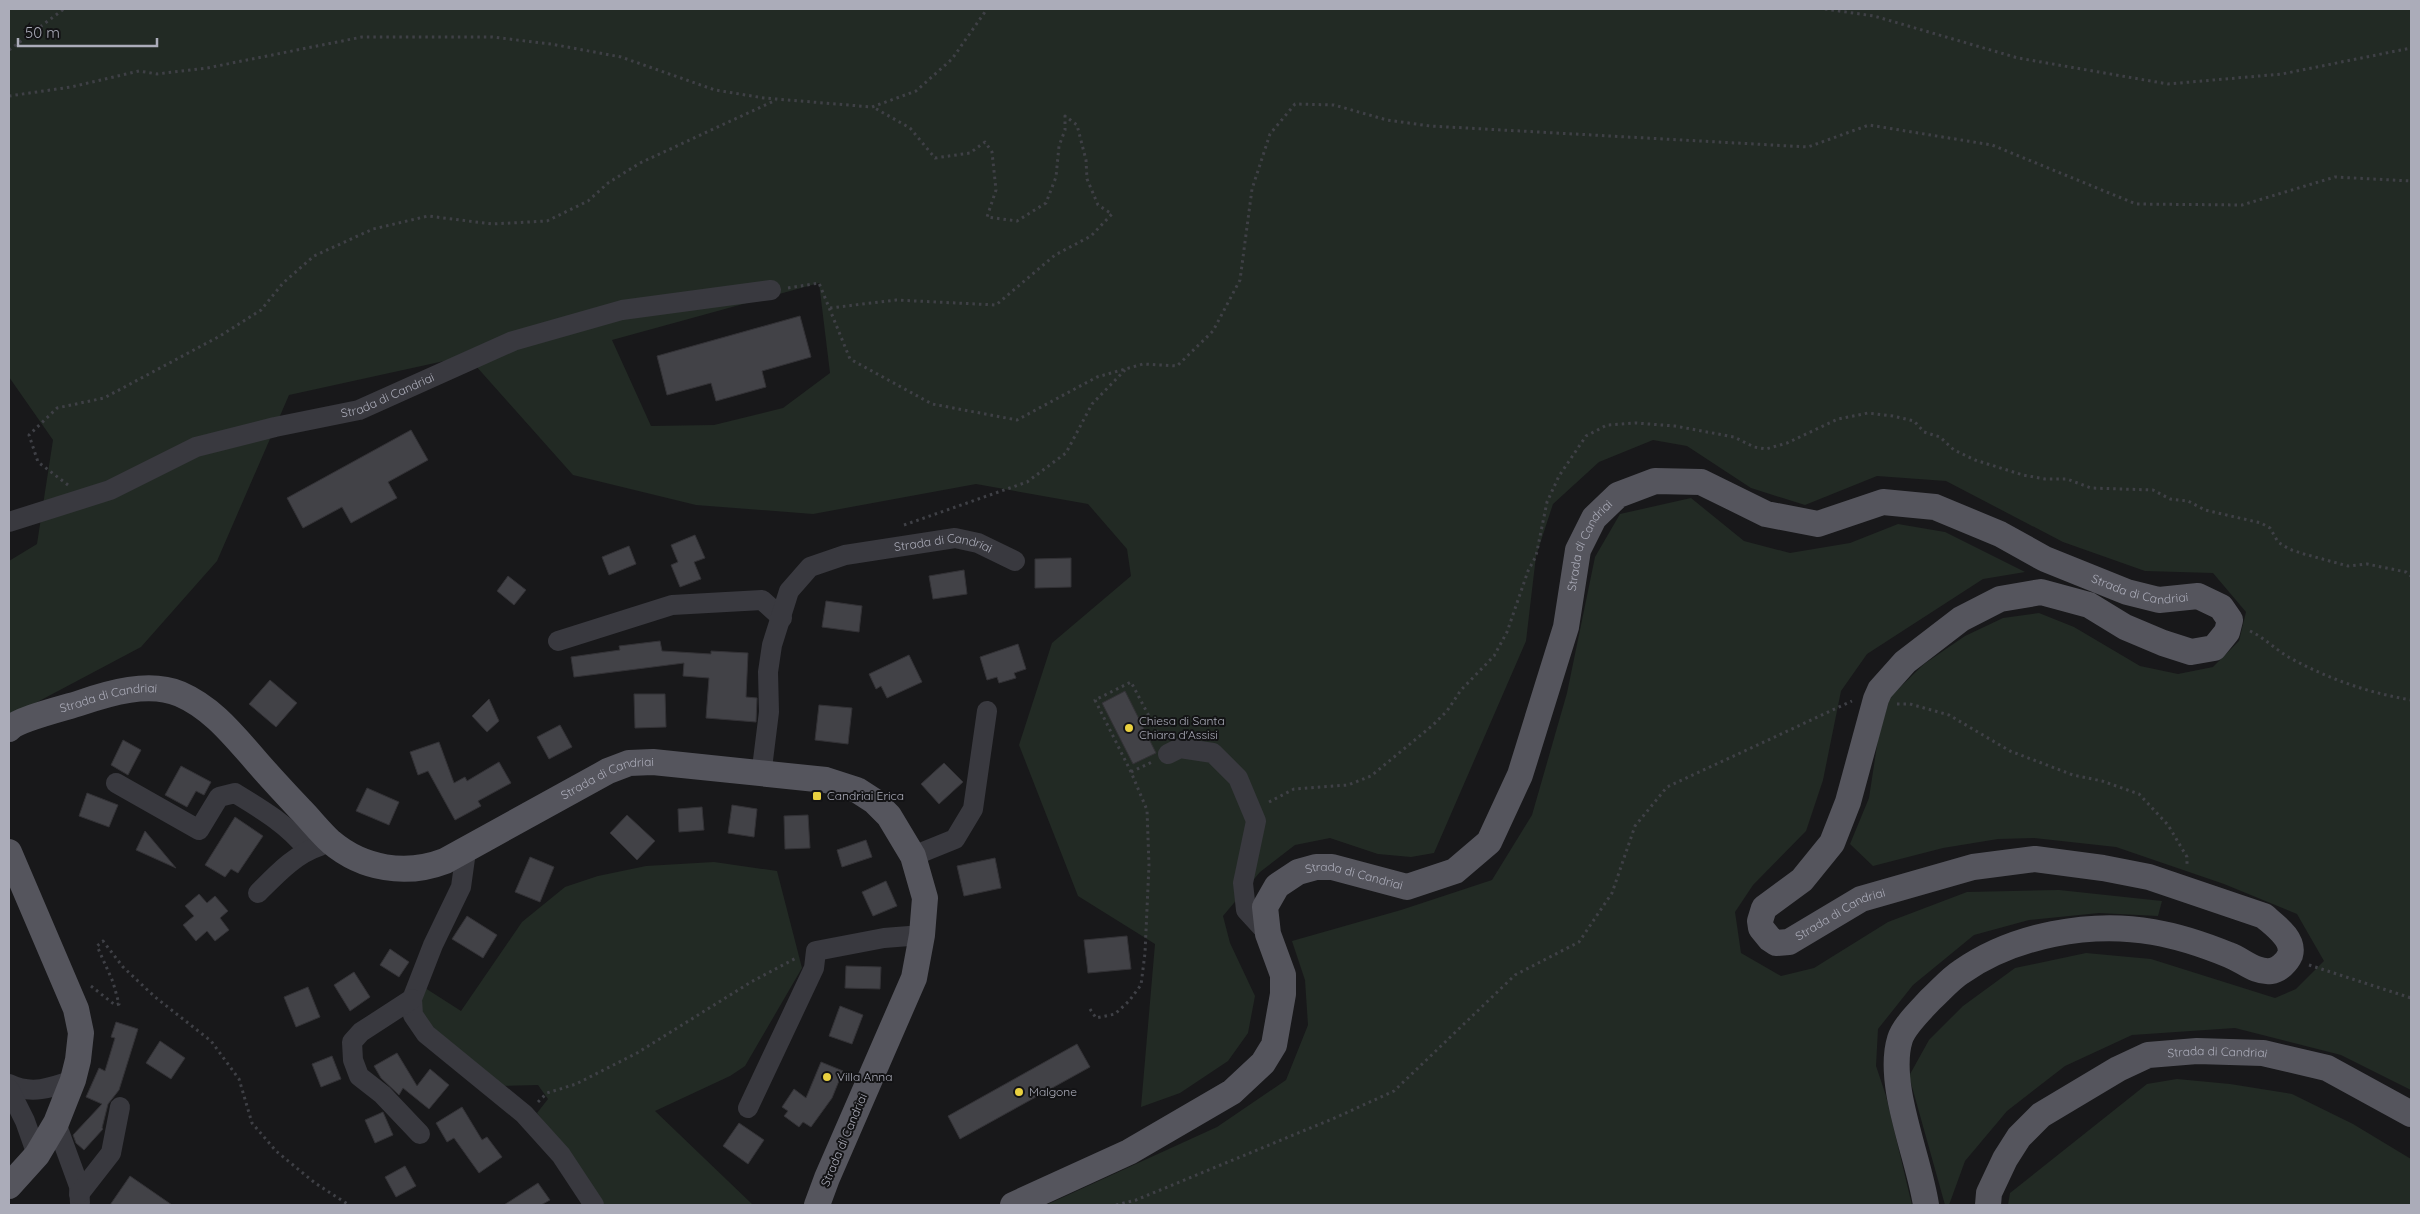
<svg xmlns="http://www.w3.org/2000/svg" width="2420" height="1214" viewBox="0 0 2420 1214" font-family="Quicksand,sans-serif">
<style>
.green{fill:#222a24;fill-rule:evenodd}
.building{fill:#424247;stroke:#333236}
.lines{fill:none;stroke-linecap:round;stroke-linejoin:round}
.path{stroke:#3f4046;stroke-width:3;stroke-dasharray:2.5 4;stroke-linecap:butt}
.minor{stroke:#39393f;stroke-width:20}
.major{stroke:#55555d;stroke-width:26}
.poi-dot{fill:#ead140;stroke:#131315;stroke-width:2}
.labels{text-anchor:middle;stroke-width:4;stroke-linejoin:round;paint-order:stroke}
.street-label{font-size:12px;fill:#abacb9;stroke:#131315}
.poi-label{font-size:12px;fill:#abacb9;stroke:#131315;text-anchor:start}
</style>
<rect width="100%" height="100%" fill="#18181a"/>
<path class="green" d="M9 9H2411V1090L2341 1055 2235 1028 2132 1035 2065 1066 2007 1111 1965 1161 1949 1205H1945L1909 1076 1929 1040 1963 1006 2015 968 2086 953 2151 959 2275 998 2296 989 2324 961 2297 914 2224 884 2116 847 2034 838 1998 839 1943 848 1873 866 1850 844 1869 798 1878 739 1890 697 1924 664 1965 636 2003 618 2039 613 2074 627 2140 666 2178 674 2213 667 2239 641 2246 612 2213 573 2145 571 2063 542 1946 481 1877 476 1805 505 1751 488 1687 446 1653 440 1599 462 1553 504 1536 556 1526 641 1434 853 1411 857 1378 854 1330 838 1295 845 1260 872 1223 916 1230 943 1255 996 1248 1033 1228 1061 1180 1093 1141 1107 1155 944 1078 896 1019 745 1052 643 1131 576 1127 549 1088 504 976 484 813 514 696 505 573 475 467 356 289 395 217 561 141 647 9 717V561L37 544 53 440 9 377ZM819 283 830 373 783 408 714 425 651 426 612 340Z
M1691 498 1744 541 1790 553 1850 543 1898 524 1945 532 2025 572 1983 579 1867 654 1841 691 1823 780 1806 831 1753 885 1735 912 1741 953 1781 976 1814 968 1888 922 1967 892 2059 890 2162 901 2158 916 2099 913 2029 920 1974 935 1913 985 1878 1029 1876 1066 1886 1096 1912 1205H1046L1217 1127 1286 1080 1308 1025 1305 980 1292 941 1401 910 1492 880 1532 815 1567 693 1595 557 1620 514Z
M714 862 777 871 802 968 745 1066 730 1076 655 1111 753 1205H604L585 1174 537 1113 548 1099 538 1085 500 1086 422 1018V986L461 1011 522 922 565 887 598 876 646 866Z
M2177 1079 2230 1084 2292 1094 2353 1124 2411 1159V1205H2008L2010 1193 2147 1084Z"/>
<path class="building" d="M800 316 811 357 762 371 766 387 716 401 711 383 667 395 657 356Z
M411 430 428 460 388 482 397 498 351 523 342 507 303 528 287 498Z
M695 535 705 558 694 562 701 579 680 587 671 565 678 562 671 545Z
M629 546 636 564 609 575 602 557Z
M1071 558V587L1035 588V559Z
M964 570 967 594 933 599 929 576Z
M508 576 526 590 514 605 497 591Z
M826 601 862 606 859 632 822 627Z
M660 641 662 651 711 654V651L748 653 746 697 757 698 756 722 706 718 709 678 683 676 684 663 574 677 571 657 620 650 619 646Z
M1018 644 1026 669 1014 673 1016 678 999 683 997 677 987 680 980 657Z
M909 655 922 682 887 698 881 686 876 689 869 674Z
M270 680 297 703 276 727 249 704Z
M1125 691 1156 753 1133 764 1102 703Z
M634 694H665L666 727 635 728Z
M489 699 499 721 487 732 472 716Z
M819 705 852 708 848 744 815 740Z
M560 725 572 747 549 759 537 737Z
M123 740 141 750 128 775 111 765Z
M439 742 454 783 465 777 467 781 499 762 511 783 478 801 481 806 455 820 428 771 418 775 410 752Z
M944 763 963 782 939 804 921 784Z
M181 766 211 782 204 795 196 791 187 807 165 795Z
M367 788 399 802 389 825 356 811Z
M87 793 118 805 109 827 79 816Z
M732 805 757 809 754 837 728 833Z
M702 807 704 830 679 832 678 809Z
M627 815 655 841 637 860 610 833Z
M808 815 810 848 785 849 784 816Z
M235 817 263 836 238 873 231 869 225 877 205 865Z
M145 831 176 868 136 850Z
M866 840 872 857 842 867 837 850Z
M530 857 554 867 540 902 515 892Z
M995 858 1001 888 964 896 957 866Z
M886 881 897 906 873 916 862 892Z
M199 894 207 903 215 896 228 911 220 918 229 930 215 941 207 931 196 941 183 925 194 916 185 906Z
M467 916 497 935 483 958 452 939Z
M1127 936 1131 969 1088 973 1084 940Z
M390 949 409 962 399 977 380 965Z
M846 966 881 967 880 989 845 988Z
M354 972 370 997 350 1011 334 985Z
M308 987 320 1017 296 1027 284 997Z
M840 1006 863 1015 852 1044 829 1036Z
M116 1022 138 1029 119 1090 108 1104 102 1128 103 1129 84 1150 76 1143 73 1135 102 1104 86 1097 99 1068 105 1071 115 1038 111 1037Z
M160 1041 185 1058 171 1079 146 1063Z
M1077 1044 1090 1067 960 1139 948 1116Z
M397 1053 417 1086 430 1069 449 1085 429 1109 403 1088 399 1095 381 1078 374 1066Z
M332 1056 341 1079 321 1087 312 1064Z
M821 1062 843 1071 832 1098 811 1127 803 1122 799 1127 784 1116 788 1111 782 1107 794 1089 806 1098Z
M462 1107 482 1140 487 1137 502 1157 479 1173 454 1138 447 1142 436 1123Z
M383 1112 393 1135 375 1143 365 1120Z
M739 1123 764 1140 748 1164 723 1146Z
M405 1166 416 1186 396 1197 385 1177Z
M130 1176 172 1205H110Z
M538 1183 550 1200 541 1205H504Z"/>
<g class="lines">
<path class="path" d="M1825 9 1874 16 2018 58 2168 84 2282 74 2411 48
M9 50 64 9
M9 96 71 87 139 71 157 74 207 68 362 37H492L551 44 621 57 715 90 764 98 872 107 916 91 952 59 987 9
M788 288 819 283 850 359 932 404 1017 420 1097 377 1143 364 1177 366 1213 331 1240 280 1252 189 1270 134 1295 104 1334 105 1387 120 1430 126 1808 147 1869 125 1992 145 2136 204 2242 205 2335 177 2411 181
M830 308 896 300 996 305 1055 255 1091 236 1112 214 1098 205 1087 179 1086 160 1077 125 1065 116V130L1059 146 1056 177 1046 203 1017 221 987 217 996 190 992 152 985 142 970 153 935 158 910 128 873 107
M68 485 38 462 29 435 57 408 104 398 220 336 261 310 283 283 314 256 373 229 428 216 492 224 547 221 588 201 608 183 640 163 776 100
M904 525 1027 482 1066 453 1092 404 1125 370
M2250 631C2265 638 2277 651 2292 659 2329 679 2369 693 2411 700
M1897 704H1910L1949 715 2010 751 2073 775 2102 781 2139 794 2168 825 2187 857V867
M1131 772 1095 700 1131 682 1160 737
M1269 802 1294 789 1348 785 1371 776 1433 725 1447 711 1461 690 1494 656 1507 632 1528 571 1536 556 1547 502 1559 476 1586 436 1607 425 1636 423 1675 426 1734 437 1754 447 1766 449 1787 443 1838 419 1868 413 1893 416 1914 421 1924 432 1940 437 1954 450 1975 460 2023 475 2045 479H2067L2091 488 2153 490 2170 499 2188 501 2205 510 2261 523 2270 528 2278 542 2289 549 2304 554 2348 566 2367 564 2406 572 2411 576
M2309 965 2411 998
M91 986 115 1005 119 1004 113 982 97 946 103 941 123 967 155 997 211 1041 239 1079 252 1123 276 1151 315 1183 349 1205
M1090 1009 1096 1018 1115 1014 1129 1001 1141 985 1145 953 1149 865 1147 810 1131 772 1152 762
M538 1102 547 1093 576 1084 637 1053 751 982 798 957
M1116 1205 1136 1200 1337 1117 1394 1091 1515 975 1579 942 1612 893 1635 826 1667 787 1852 701"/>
<g class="minor">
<path id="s1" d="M9 522 110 490 196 447 275 427 359 410 513 341 622 310 771 290"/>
<path d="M558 641 672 605 762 600 782 618"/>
<path d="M1168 754 1180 748 1213 753 1238 778 1256 821 1243 883 1246 910 1268 934"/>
<path id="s2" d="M764 773 763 760 769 712 768 672 772 645 789 591 810 567 845 555 955 538 978 543 1015 561"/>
<path d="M116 783 199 830 219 797 235 793C263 810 288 825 308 850"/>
<path d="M466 851 461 887 433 945 412 999 413 1015 426 1034 524 1114 561 1155 594 1205"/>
<path d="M913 856 955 839 973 809 987 711"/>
<path d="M258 893C276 875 295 854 320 846"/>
<path d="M412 999 361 1032 352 1042 353 1060 359 1076 382 1094 420 1134"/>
<path d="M9 1084C31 1095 51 1088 73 1080"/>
<path d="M9 1089 25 1121 37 1155"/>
<path d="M748 1108 814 968 816 951 884 938 922 935"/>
<path d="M56 1123 79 1186 80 1203"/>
<path d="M79 1194 111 1153 120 1107"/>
</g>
<g class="major">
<path id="s3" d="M9 729C18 719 65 708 80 703 109 693 149 681 180 694 210 707 230 731 251 755 267 774 283 791 300 809 310 819 320 832 331 842 363 869 406 876 445 861L608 771 629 763 653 762 826 780 857 790 874 801 889 816 913 856 925 898 922 935 914 978 827 1178 817 1205"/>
<path d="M9 852 76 1009 81 1033 78 1060 73 1080 56 1123 37 1155 9 1186"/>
<path id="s4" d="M1013 1205 1129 1152 1232 1092 1263 1063 1274 1045 1283 994V975L1268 934 1265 907 1277 886 1298 872 1316 867H1332L1407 887 1455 871 1489 842 1520 775 1566 627 1578 550 1594 518 1618 495 1655 481 1701 482 1766 514 1818 524 1883 502 1935 507 2000 534 2045 559 2127 592 2159 600 2198 596 2221 607 2230 620 2227 632 2214 648 2191 652 2163 643 2125 627 2089 605 2041 592 2000 599 1961 619 1905 662 1880 690 1876 699 1848 802 1832 843 1802 880 1764 908 1760 921 1761 928 1770 939 1776 943 1789 942 1861 899 1973 867 2035 859 2103 868 2149 877 2264 916C2274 925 2295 939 2290 955 2287 962 2279 970 2271 971 2255 973 2243 960 2229 955 2207 946 2177 936 2153 932 2090 921 2014 935 1961 972 1950 979 1940 991 1930 1000 1921 1010 1904 1026 1900 1039 1886 1084 1919 1157 1926 1205"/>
<path id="s5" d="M1988 1205 1989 1193 2005 1159 2019 1137 2041 1115 2118 1069 2148 1055 2197 1051 2263 1053 2327 1068 2411 1114"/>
</g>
</g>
<g class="poi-dot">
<circle cx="1129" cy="728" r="5"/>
<rect x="812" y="791" width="10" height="10" rx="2.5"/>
<circle cx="827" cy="1077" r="5"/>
<circle cx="1019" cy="1092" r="5"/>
</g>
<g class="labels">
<g class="street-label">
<text dy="4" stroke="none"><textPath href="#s1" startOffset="401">Strada di Candriai</textPath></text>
<text dy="4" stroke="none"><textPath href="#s4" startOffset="1024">Strada di Candriai</textPath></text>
<text dy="4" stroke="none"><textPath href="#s2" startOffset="354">Strada di Candriai</textPath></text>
<text dy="4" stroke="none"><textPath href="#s4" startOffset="1639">Strada di Candriai</textPath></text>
<text dy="4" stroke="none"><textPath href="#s3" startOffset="105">Strada di Candriai</textPath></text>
<text dy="4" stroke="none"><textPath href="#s3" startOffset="696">Strada di Candriai</textPath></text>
<text dy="4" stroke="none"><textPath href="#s4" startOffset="559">Strada di Candriai</textPath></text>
<text dy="4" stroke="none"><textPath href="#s4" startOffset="2522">Strada di Candriai</textPath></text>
<text dy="4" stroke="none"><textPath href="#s5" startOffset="299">Strada di Candriai</textPath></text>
<text transform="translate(844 1140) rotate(-67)" y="4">Strada di Candriai</text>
</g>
<g class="poi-label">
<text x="1139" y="725">Chiesa di Santa<tspan x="1139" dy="14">Chiara d'Assisi</tspan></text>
<text x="827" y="800">Candriai Erica</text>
<text x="837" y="1081">Villa Anna</text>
<text x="1029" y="1096">Malgone</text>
</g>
</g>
<rect width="2420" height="1214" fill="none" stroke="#abacb9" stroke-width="20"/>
<path d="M18 38v8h139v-8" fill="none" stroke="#abacb9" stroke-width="2.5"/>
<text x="25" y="38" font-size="15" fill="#abacb9" stroke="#131315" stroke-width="4" paint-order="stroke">50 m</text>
</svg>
